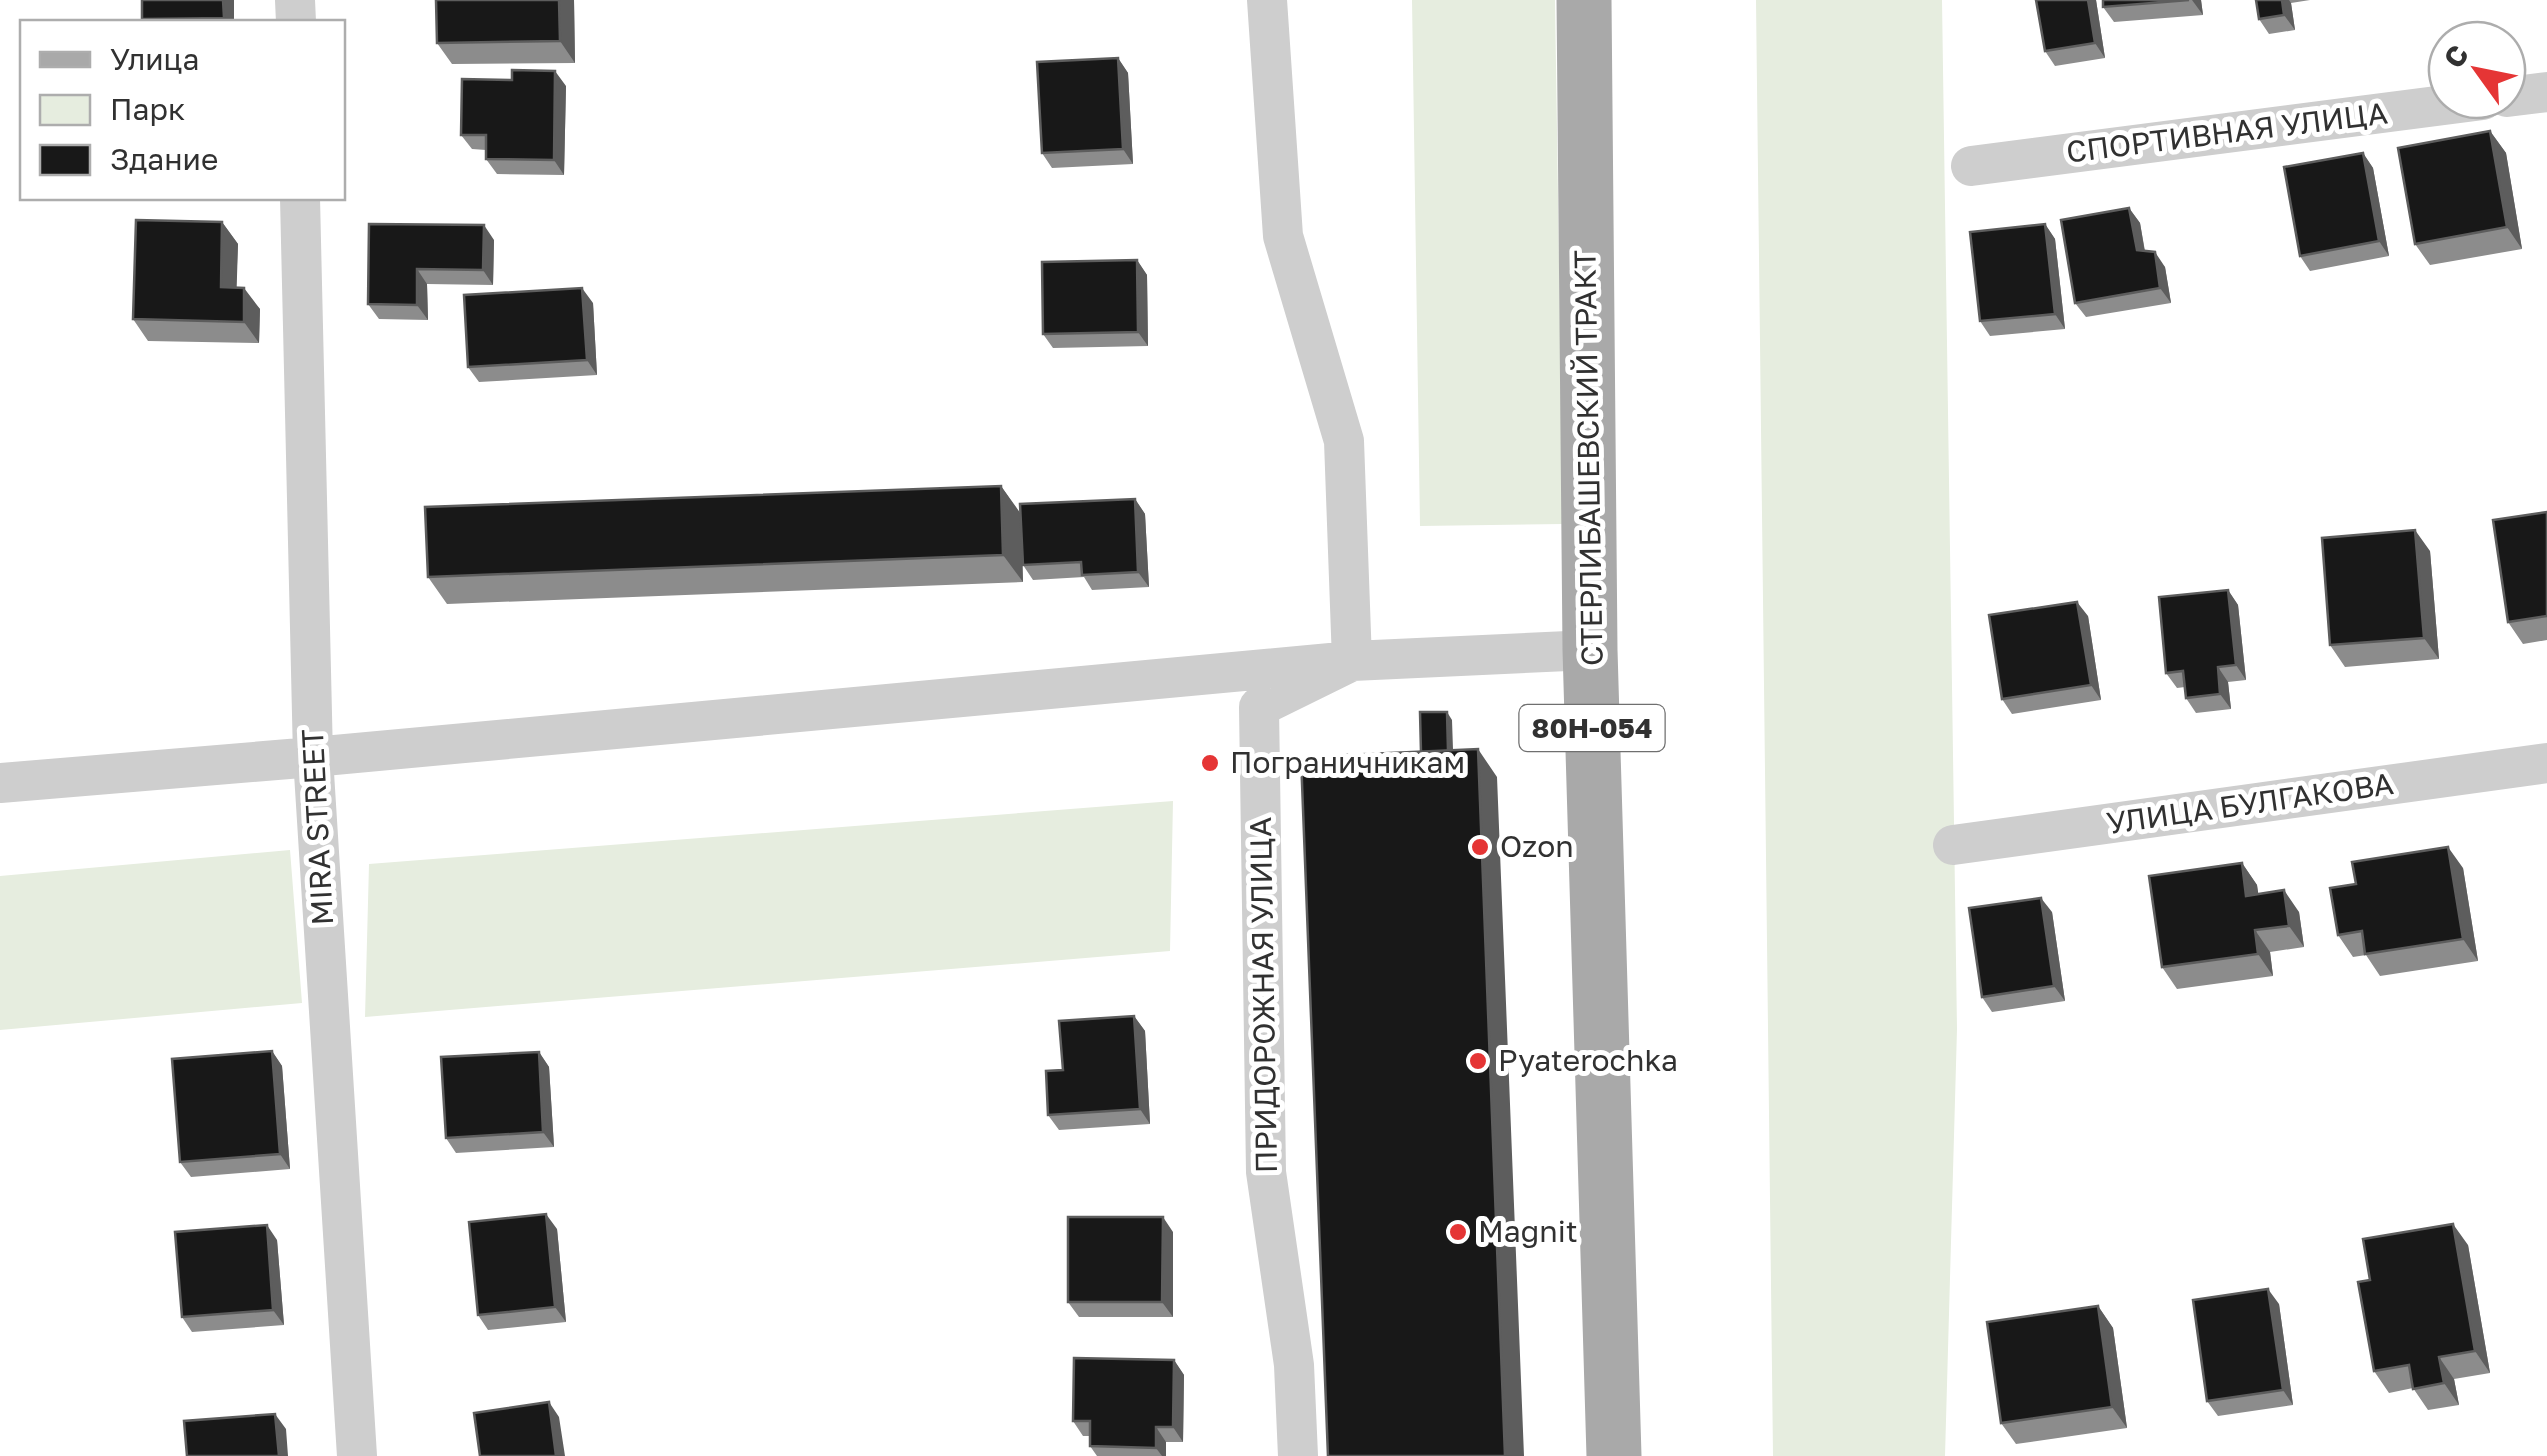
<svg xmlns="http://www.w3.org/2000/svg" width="2547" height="1456" viewBox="0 0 2547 1456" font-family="'Golos Text',sans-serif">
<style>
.green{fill:#e6eddf}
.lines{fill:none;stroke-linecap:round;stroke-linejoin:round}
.minor{stroke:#cecece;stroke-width:40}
.primary{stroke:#a9a9a9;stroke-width:55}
.wall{fill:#8c8c8c}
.shaded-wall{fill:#5d5d5d}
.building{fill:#181818;stroke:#5d5d5d;stroke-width:2.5}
.poi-dot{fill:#e53535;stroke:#fff;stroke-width:4}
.labels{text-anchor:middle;stroke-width:10;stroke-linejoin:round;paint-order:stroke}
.shield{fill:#fff;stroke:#6f6f6f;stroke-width:2.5}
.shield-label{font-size:28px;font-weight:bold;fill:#313131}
.street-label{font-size:30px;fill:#313131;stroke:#fff}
.poi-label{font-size:30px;fill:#313131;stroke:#fff;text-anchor:start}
</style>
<rect width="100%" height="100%" fill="#fff"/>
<path class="green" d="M1412 0H1555L1563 524 1420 526Z
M1756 0H1942L1957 1029 1945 1456H1773Z
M1173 801 1170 951 365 1017 369 864Z
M290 850 302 1003 0 1030V876Z"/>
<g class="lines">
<path class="minor" d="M295 0 296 22
M1267 0 1283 236 1344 441 1352 661 1259 707 1266 1172 1294 1365 1298 1456
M2507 97 2547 92
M1971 166 2483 100
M300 198 313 757 357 1456
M0 783 313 757 1352 661 1590 650
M1953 845 2547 763"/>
<path class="primary" d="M1584 0 1590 650 1614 1456"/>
</g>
<path class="wall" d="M234 0V22H145L142 19Z
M574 0 575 63 452 64 437 43Z
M2096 0 2105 58 2055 66 2045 51Z
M2103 0H2201L2203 15 2114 22 2103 7Z
M2256 0H2310L2291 3 2295 30 2269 34 2259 19Z
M1118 58 1128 73 1133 164 1052 168 1042 153Z
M566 86 564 175 497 174 486 159V150L472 149 461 135Z
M2490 131 2506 153 2522 249 2430 265 2415 244Z
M2363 153 2373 168 2389 256 2310 271 2300 256Z
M2129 208 2140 223 2145 251 2165 267 2171 303 2086 317 2075 303Z
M222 222 238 244 236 287 260 309 259 343 148 341 133 319Z
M369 224 494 240 493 285 427 284 428 320 379 319 368 304Z
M2045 224 2055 239 2065 329 1990 336 1980 321Z
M1137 260 1147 275 1148 346 1053 348 1043 334Z
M593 303 597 375 479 382 468 367Z
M1001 486 1020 514 1135 499 1145 514 1149 587 1092 590 1084 577 1033 580 1023 565 1021 522 1023 582 447 604 428 577Z
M2547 512V640L2523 644 2508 622Z
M2430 551 2439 659 2345 667 2330 645Z
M2228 590 2238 605 2246 680 2228 682 2231 709 2196 713 2186 698 2185 687 2177 688 2166 673Z
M2088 616 2101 700 2012 714 2002 699Z
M2242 863 2257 885 2258 894 2299 912 2304 947 2270 952 2273 976 2177 989 2162 967Z
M2463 868 2478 961 2380 976 2366 955 2353 957 2338 935Z
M2052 912 2065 1001 1992 1012 1982 997Z
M1134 1016 1145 1031 1150 1124 1059 1130 1048 1115 1063 1070Z
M272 1051 282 1066 290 1169 191 1177 180 1162Z
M539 1052 549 1067 554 1147 456 1153 446 1138Z
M557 1229 566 1322 488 1330 478 1315Z
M1173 1232V1317H1079L1068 1302Z
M277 1240 284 1325 192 1332 182 1317Z
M2468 1245 2490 1373 2454 1379 2459 1405 2428 1410 2413 1388 2389 1393 2374 1371 2370 1280Z
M2279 1304 2293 1405 2218 1416 2207 1401Z
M2098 1306 2113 1328 2127 1428 2016 1444 2001 1423Z
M1174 1360 1184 1375 1183 1442H1166V1456H1097L1090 1446V1436H1083L1073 1421Z"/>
<path class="shaded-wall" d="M223 0H234V22H227L224 18Z
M559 0H574L575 63 560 41Z
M2088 0H2096L2105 58 2095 43Z
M2192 0H2201L2203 15Z
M2282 0H2289L2291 3 2295 30 2284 15Z
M1118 58 1128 73 1133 164 1123 149Z
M555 71 566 86 564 175 554 160Z
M2490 131 2506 153 2522 249 2507 227Z
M2363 153 2373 168 2389 256 2379 241Z
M2129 208 2140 223 2147 265 2137 250Z
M222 222 238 244 236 309 221 287Z
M2045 224 2055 239 2065 329 2055 314Z
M484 225 494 240 493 285 483 270Z
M2155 252 2165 267 2171 303 2160 288Z
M1137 260 1147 275 1148 346 1138 332Z
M417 269 427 284 428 320 417 305Z
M244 288 260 309 259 343 244 322Z
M582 288 593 303 597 375 587 360Z
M1001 486 1021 514 1023 582 1003 555Z
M1135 499 1145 514 1149 587 1138 572Z
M2415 530 2430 551 2439 659 2424 638Z
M2228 590 2238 605 2246 680 2236 665Z
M2077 602 2088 616 2101 700 2091 685Z
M2218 667 2228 682 2231 709 2220 694Z
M1447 712 1452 720 1454 779 1448 771Z
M1478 749 1497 777 1524 1456H1505Z
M2448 847 2463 868 2478 961 2463 939Z
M2242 863 2257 885 2262 918 2246 896Z
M2284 890 2299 912 2304 947 2289 926Z
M2041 898 2052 912 2065 1001 2054 986Z
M2255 930 2270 952 2273 976 2258 954Z
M1134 1016 1145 1031 1150 1124 1140 1109Z
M272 1051 282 1066 290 1169 280 1154Z
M539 1052 549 1067 554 1147 543 1132Z
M546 1214 557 1229 566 1322 555 1307Z
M1163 1217 1173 1232V1317L1162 1302Z
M2453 1224 2468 1245 2490 1373 2475 1351Z
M267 1225 277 1240 284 1325 273 1310Z
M2268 1289 2279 1304 2293 1405 2283 1390Z
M2098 1306 2113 1328 2127 1428 2112 1407Z
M2439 1357 2454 1379 2459 1405 2444 1383Z
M1174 1360 1184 1375 1183 1442 1173 1427Z
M549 1402 559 1417 565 1456H556Z
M275 1414 286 1429 288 1456H279Z
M1156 1427 1166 1442V1456H1162L1156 1448Z"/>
<path class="building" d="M142 0H223L224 18 142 19Z
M436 0H559L560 41 437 43Z
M2036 0H2088L2095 43 2045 51Z
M2103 0H2189L2103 7Z
M2256 0H2282L2284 15 2259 19Z
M1118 58 1123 149 1042 153 1037 62Z
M512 70 555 71 554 160 486 159V135H461L462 79 512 80Z
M2490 131 2507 227 2415 244 2398 148Z
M2363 153 2379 241 2300 256 2284 167Z
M2129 208 2137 250 2155 252 2160 288 2075 303 2061 220Z
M136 220 222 222 221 287 244 288V322L133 319Z
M369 224 484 225 483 270 417 269V305L368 304Z
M2045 224 2055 314 1980 321 1970 232Z
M1137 260 1138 332 1043 334 1042 262Z
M582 288 587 360 468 367 464 295Z
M1001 486 1003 555 428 577 425 507Z
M1135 499 1138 572 1082 575 1081 562 1023 565 1020 504Z
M2547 512V616L2508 622 2493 520Z
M2415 530 2424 638 2330 645 2322 538Z
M2228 590 2236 665 2218 667 2220 694 2186 698 2183 671 2166 673 2159 597Z
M2077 602 2091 685 2002 699 1989 615Z
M1420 712H1447L1448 751 1421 752Z
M1478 749 1505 1456H1328L1301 757Z
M2448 847 2463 939 2365 954 2362 931 2338 935 2330 888 2356 884 2352 862Z
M2242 863 2246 896 2284 890 2289 926 2255 930 2258 954 2162 967 2149 876Z
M2041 898 2054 986 1982 997 1969 908Z
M1134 1016 1140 1109 1048 1115 1046 1071 1063 1070 1059 1021Z
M272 1051 280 1154 180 1162 172 1059Z
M539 1052 543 1132 446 1138 441 1057Z
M546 1214 555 1307 478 1315 469 1222Z
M1068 1217H1163L1162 1302H1068Z
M2453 1224 2475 1351 2439 1357 2444 1383 2413 1389 2409 1365 2374 1371 2358 1282 2370 1280 2363 1239Z
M267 1225 273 1310 182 1317 175 1232Z
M2268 1289 2283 1390 2207 1401 2193 1300Z
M2098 1306 2112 1407 2001 1423 1987 1322Z
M1074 1358 1174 1360 1173 1427H1156V1448L1090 1446V1421H1073Z
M549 1402 556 1456H480L474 1413Z
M275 1414 279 1456H187L184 1421Z"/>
<g class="poi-dot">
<circle cx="1210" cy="763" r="10"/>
<circle cx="1480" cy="847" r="10"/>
<circle cx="1478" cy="1061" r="10"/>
<circle cx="1458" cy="1232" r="10"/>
</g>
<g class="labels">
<rect class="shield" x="1519.5" y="705" width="145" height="46" rx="8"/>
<g class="shield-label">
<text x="1592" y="738">80Н-054</text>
</g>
<g class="street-label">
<text transform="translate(2227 133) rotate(-7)" y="10">СПОРТИВНАЯ УЛИЦА</text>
<text transform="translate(1589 458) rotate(-91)" y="10">СТЕРЛИБАШЕВСКИЙ ТРАКТ</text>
<text transform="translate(2250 804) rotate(-8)" y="10">УЛИЦА БУЛГАКОВА</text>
<text transform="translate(318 827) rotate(-93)" y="10">MIRA STREET</text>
<text transform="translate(1264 995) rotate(-91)" y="10">ПРИДОРОЖНАЯ УЛИЦА</text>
</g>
<g class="poi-label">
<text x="1230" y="773">Пограничникам</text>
<text x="1500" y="857">Ozon</text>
<text x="1498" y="1071">Pyaterochka</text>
<text x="1478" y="1242">Magnit</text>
</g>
</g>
<rect x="20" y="20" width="325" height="180" fill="#ffffff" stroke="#adadad" stroke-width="2.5"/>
<rect x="40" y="52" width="50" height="15" fill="#a9a9a9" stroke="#adadad" stroke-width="2.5"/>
<text x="110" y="70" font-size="30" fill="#313131">Улица</text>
<rect x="40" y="95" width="50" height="30" fill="#e6eddf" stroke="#adadad" stroke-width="2.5"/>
<text x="110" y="120" font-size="30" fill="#313131">Парк</text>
<rect x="40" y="145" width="50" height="30" fill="#181818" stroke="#adadad" stroke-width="2.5"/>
<text x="110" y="170" font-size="30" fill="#313131">Здание</text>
<g transform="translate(2477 70) rotate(303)"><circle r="48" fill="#ffffff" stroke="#adadad" stroke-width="2.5"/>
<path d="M0-8L18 38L0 25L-18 38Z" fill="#e53535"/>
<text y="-15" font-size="28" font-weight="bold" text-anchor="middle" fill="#313131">С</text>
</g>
</svg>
